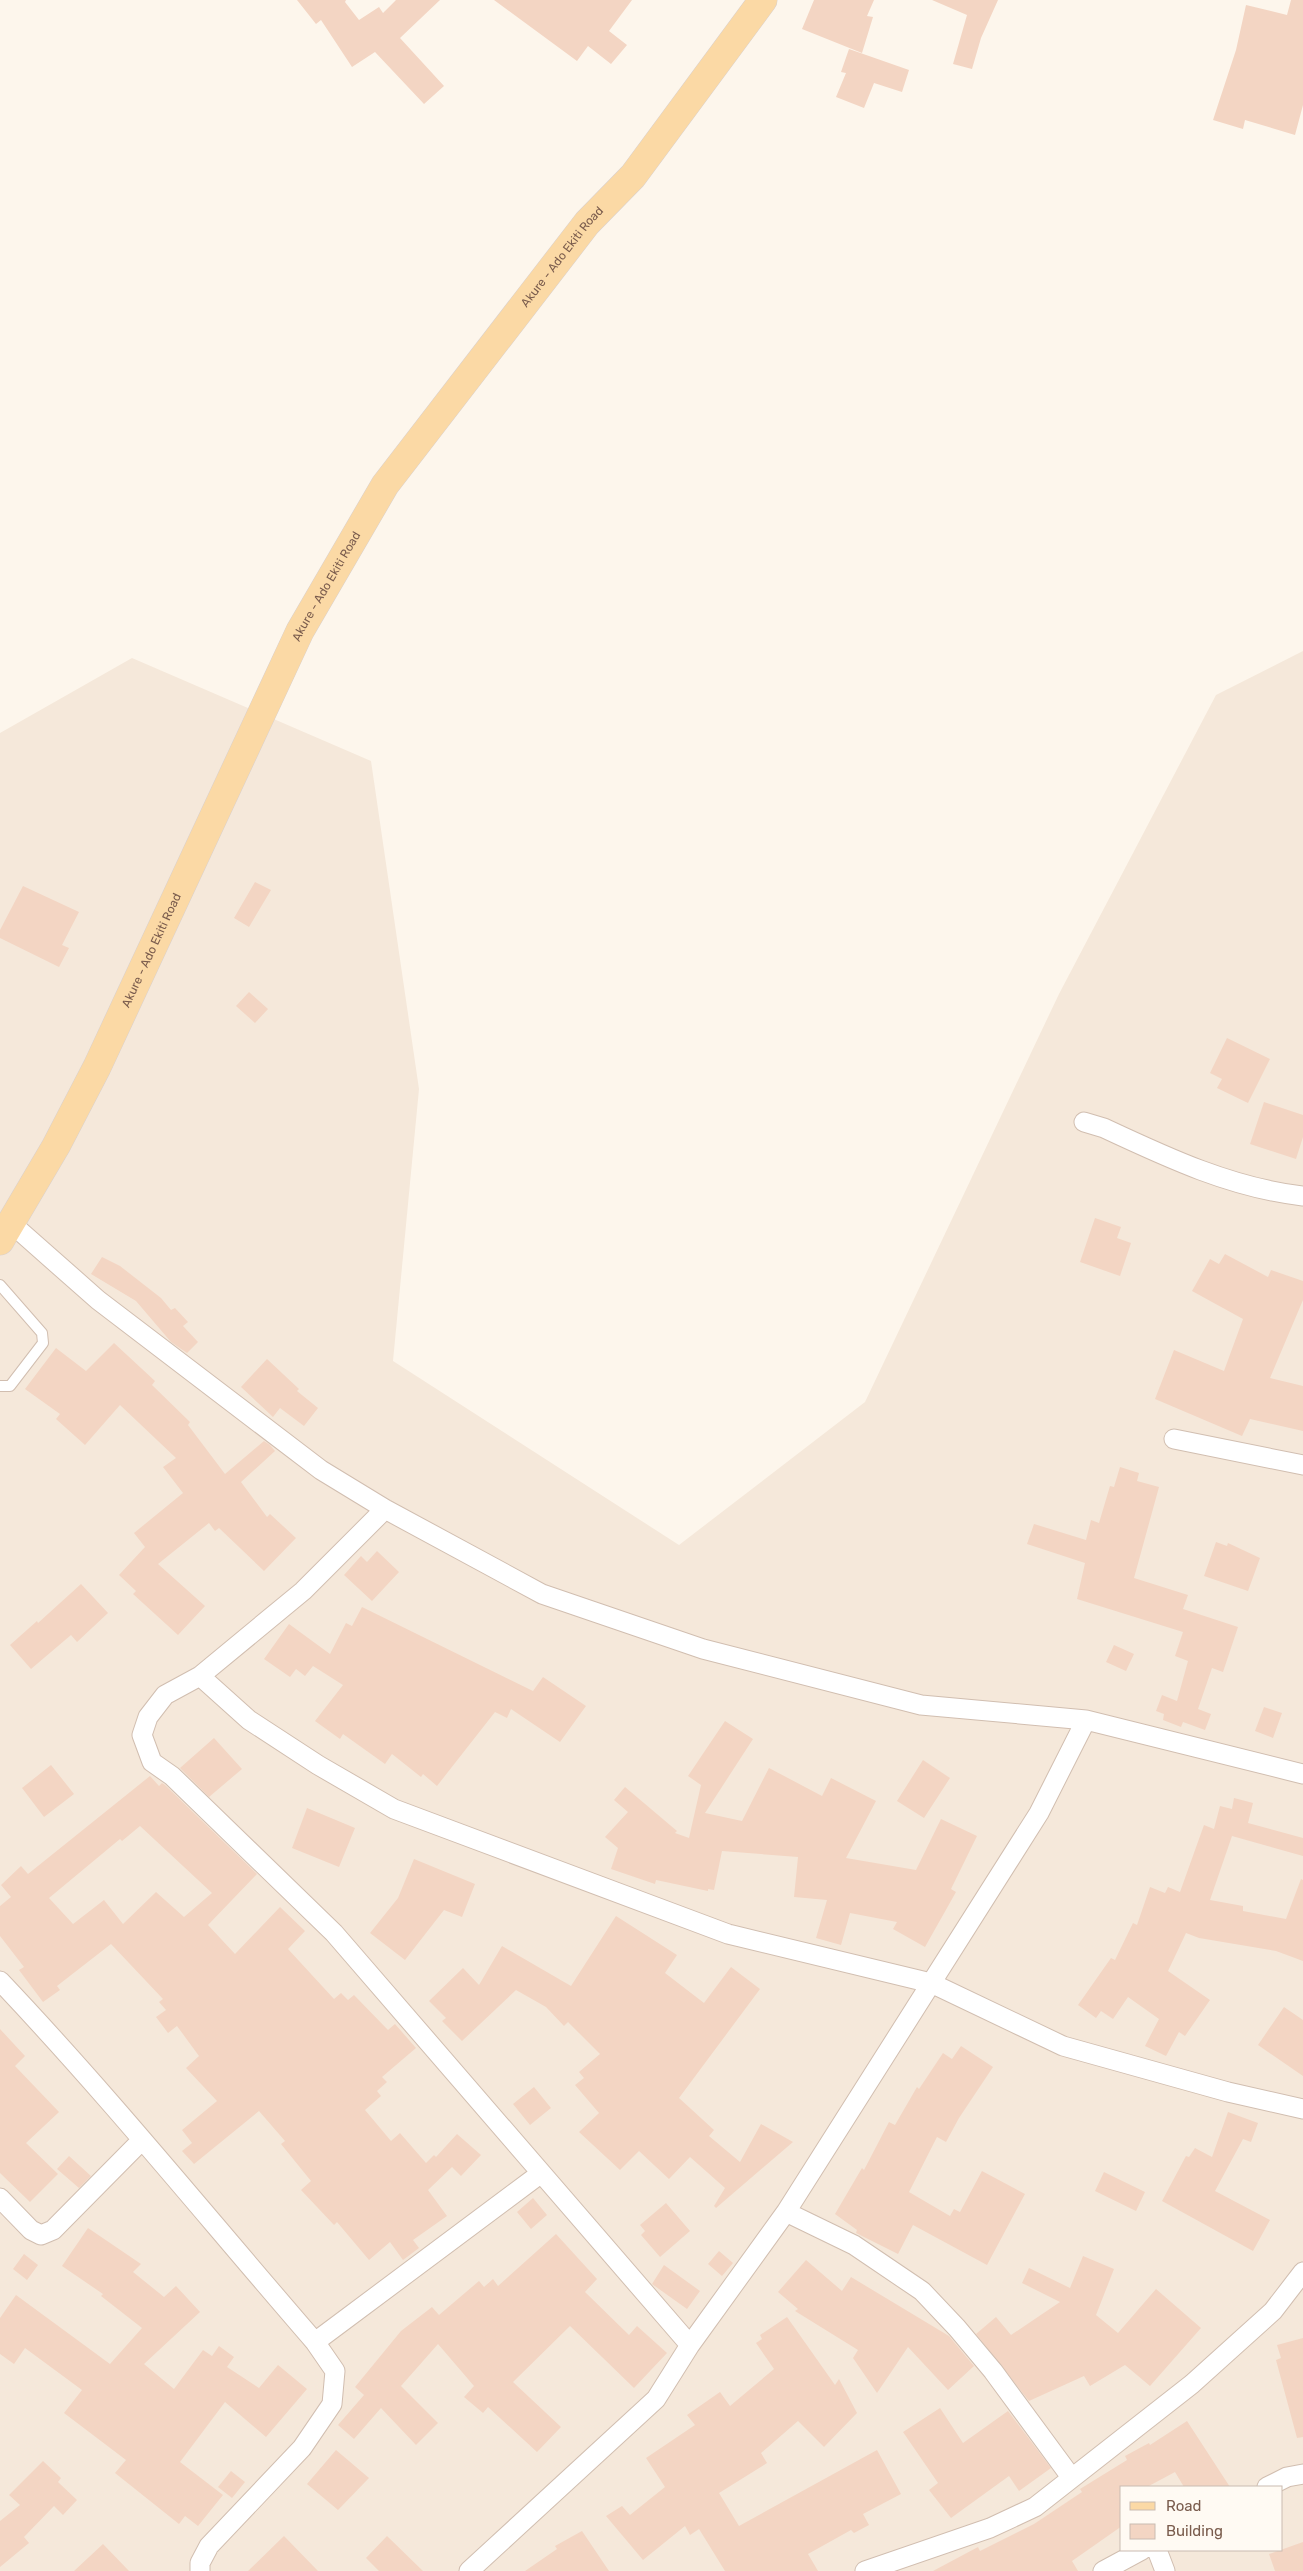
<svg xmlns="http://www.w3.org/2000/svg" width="1303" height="2571" viewBox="0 0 1303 2571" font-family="Rubik,sans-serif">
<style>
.residential{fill:#f5e8da;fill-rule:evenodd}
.building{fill:#f3d5c3;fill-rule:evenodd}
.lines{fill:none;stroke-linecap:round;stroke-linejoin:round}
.lane-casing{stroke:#d1beb0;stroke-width:12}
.street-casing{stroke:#d1beb0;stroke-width:21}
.primary-casing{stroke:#dad1cd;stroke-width:29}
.lane{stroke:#fff;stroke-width:10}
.street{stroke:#fff;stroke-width:19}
.primary{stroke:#fbd9a5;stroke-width:28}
.labels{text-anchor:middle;stroke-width:4;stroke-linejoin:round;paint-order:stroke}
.street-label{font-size:12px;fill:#7a5c4d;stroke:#fffaf3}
</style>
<rect width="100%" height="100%" fill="#fdf6ec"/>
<path class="residential" d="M1303 651V2571H0V733L132 658 371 761 419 1089 393 1361 679 1545 865 1402 1059 994 1216 695ZM1122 2487H1282V2550H1122Z"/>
<path class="building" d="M297 0H346L345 2 359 20 379 7 383 13 396 0H440L400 38 444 86 424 104 375 52 352 67 321 20 316 24Z
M494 0H632L609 31 627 45 611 64 588 46 577 61Z
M814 0H874L867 16 873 17 862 53 802 29Z
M932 0H998L981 38 972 69 953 64 967 15Z
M1291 0H1303V105L1295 135 1245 120 1243 129 1213 120 1236 50 1246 5 1287 15Z
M849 49 909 70 902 92 874 83 864 108 836 97 846 73 841 72Z
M255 882 271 890 249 927 234 918Z
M23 886 79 912 62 945 69 948 59 967 0 938V930Z
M249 992 268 1009 255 1023 236 1006Z
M1227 1038 1270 1059 1248 1103 1217 1088 1222 1079 1210 1073Z
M1264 1102 1303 1115V1137L1296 1159 1250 1144Z
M1095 1218 1121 1227 1117 1238 1131 1243 1120 1276 1080 1262Z
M1225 1254 1268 1277 1271 1270 1303 1281V1300L1270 1378 1303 1386V1431L1250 1419 1242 1436 1155 1399 1174 1350 1224 1371 1243 1319 1192 1291 1210 1259 1219 1264Z
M102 1257 120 1266 161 1298 171 1310 175 1308 188 1322 183 1326 198 1342 187 1353 171 1342 136 1301 91 1274Z
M114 1343 155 1381 152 1385 190 1422 188 1425 225 1474 264 1441 270 1445 275 1451 241 1482 267 1517 270 1514 296 1538 264 1571 219 1528 215 1531 209 1523 158 1564 205 1606 178 1635 133 1594 136 1591 119 1575 145 1547 134 1533 183 1493 163 1467 176 1458 120 1405 85 1445 56 1419 60 1414 25 1389 56 1348 86 1371Z
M267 1359 299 1389 297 1391 318 1408 304 1426 280 1408 273 1417 241 1387Z
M1120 1467 1139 1473 1137 1481 1159 1487 1134 1578 1188 1595 1183 1609 1238 1627 1223 1672 1212 1668 1198 1709 1211 1714 1205 1730 1183 1722 1181 1727 1163 1720 1164 1714 1156 1711 1162 1695 1177 1701 1188 1661 1175 1656 1183 1632 1077 1599 1085 1563 1027 1544 1034 1524 1086 1540 1091 1520 1099 1523 1110 1486 1114 1487Z
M1216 1542 1227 1546 1228 1543 1260 1558 1248 1591 1204 1576Z
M377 1551 399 1572 372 1601 344 1575 361 1556 367 1562Z
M81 1584 108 1613 77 1642 71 1635 31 1669 10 1645 37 1621 38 1623Z
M362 1607 533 1691 543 1677 586 1706 560 1742 511 1709 507 1718 495 1712 437 1786 423 1774 421 1777 392 1754 385 1764 343 1734 340 1739 315 1721 343 1685 313 1666 305 1676 296 1669 290 1677 264 1659 289 1624 330 1654 346 1623 352 1626Z
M1114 1645 1134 1654 1126 1671 1106 1662Z
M1264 1707 1282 1713 1273 1738 1255 1731Z
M725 1721 753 1739 705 1813 742 1821 769 1768 822 1796 831 1778 876 1801 846 1858 916 1870 941 1819 977 1836 951 1889 956 1892 925 1947 893 1929 897 1922 850 1913 841 1945 816 1938 827 1900 794 1897 798 1857 722 1851 714 1890 708 1889V1891L656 1880 655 1884 611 1869 618 1848 605 1837 628 1812 614 1800 625 1787 677 1831 675 1833 689 1838 701 1785 688 1776Z
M214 1738 242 1769 209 1797 180 1768Z
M923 1760 950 1778 924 1818 897 1801Z
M51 1765 74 1794 44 1817 22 1788Z
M150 1776 159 1786 162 1783 165 1785 257 1874 208 1925 235 1954 280 1907 305 1931 288 1949 334 1999 341 1993 348 2000 354 1995 388 2030 395 2024 416 2048 382 2077 387 2082 377 2091 381 2096 365 2110 391 2141 400 2133 426 2163 434 2155 436 2157 457 2134 481 2155 461 2176 452 2167 428 2190 447 2216 413 2240 419 2248 403 2260 390 2242 369 2260 337 2222 334 2225 301 2190 311 2181 281 2144 285 2141 259 2111 194 2164 182 2151 192 2143 182 2130 217 2101 186 2068 199 2056 177 2026 168 2033 156 2017 166 2010 159 2002 163 1999 111 1944 57 1986 60 1990 43 2002 19 1970 24 1967 0 1936V1906L11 1897 1 1885 21 1866 28 1874ZM140 1826 212 1893 184 1917 156 1892 123 1924 104 1900 73 1924 49 1898 120 1839 122 1841Z
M1234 1798 1253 1803 1248 1823 1303 1838V1856L1232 1836 1210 1900 1243 1906V1911L1286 1919 1301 1879 1303 1880V1961L1276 1951 1199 1938 1186 1933 1168 1971 1210 2000 1185 2036 1179 2032 1166 2056 1145 2046 1159 2019 1128 1997 1113 2019 1101 2011 1096 2018 1078 2005 1111 1958 1115 1960 1133 1923 1137 1925 1150 1887 1165 1893 1168 1887 1180 1892 1204 1825 1214 1829 1220 1806 1232 1809Z
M307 1808 355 1828 339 1867 292 1848Z
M414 1859 475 1884 462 1917 444 1910 405 1960 370 1933 398 1898Z
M616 1916 677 1955 665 1973 704 2003 731 1967 760 1989 679 2098 714 2130 709 2136 740 2162 761 2124 793 2142 716 2208 714 2206 725 2188 690 2157 669 2179 639 2151 620 2170 579 2132 599 2113 575 2085 584 2078 579 2072 600 2054 568 2022 564 2026 546 2007 516 1990 462 2041 442 2021 446 2018 429 2001 463 1968 479 1985 502 1946 571 1986Z
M1284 2007 1303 2020V2076L1258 2045Z
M0 2029 25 2056 15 2066 59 2112 26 2143 58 2174 30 2202 0 2173Z
M961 2046 993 2067 959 2118 946 2142 937 2137 909 2192 950 2216 954 2209 960 2212 982 2171 1025 2194 987 2265 913 2225 898 2254 856 2233 857 2230 835 2214 862 2168 864 2170 889 2122 895 2125 917 2087 919 2089 943 2053 952 2059Z
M534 2087 551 2108 530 2125 513 2104Z
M1228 2112 1258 2123 1251 2142 1243 2139 1215 2191 1270 2220 1253 2251 1162 2201 1186 2156 1189 2157 1195 2148 1212 2157Z
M69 2156 91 2176 79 2188 57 2169Z
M1104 2172 1145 2192 1136 2211 1095 2191Z
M533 2198 547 2215 531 2229 517 2212Z
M666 2203 690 2231 660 2257 641 2235 645 2231 640 2225Z
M88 2228 141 2264 133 2272 164 2297 176 2286 200 2312 144 2364 174 2389 203 2350 212 2356 219 2346 234 2357 227 2367 259 2388 278 2365 307 2389 266 2437 225 2402 180 2462 223 2495 198 2526 185 2516 179 2524 115 2473 126 2460 64 2413 82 2390 25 2348 14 2364 0 2354V2318L16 2295 110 2364 142 2328 101 2296 103 2294 62 2266Z
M556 2234 597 2279 585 2292 629 2335 637 2326 667 2353 634 2388 570 2326 513 2382 561 2427 537 2452 488 2407 483 2413 464 2397 474 2386 438 2344 401 2386 438 2423 416 2445 381 2408 354 2439 338 2425 364 2395 355 2387 401 2331 432 2307 439 2315 479 2281 484 2287 493 2279 498 2286Z
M719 2251 733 2263 722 2276 708 2264Z
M24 2254 38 2265 27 2280 13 2269Z
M1083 2256 1114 2269 1096 2315 1118 2333 1156 2289 1201 2328 1150 2386 1125 2365 1090 2386 1084 2376 1029 2401 976 2334 996 2317 1011 2335 1060 2302 1022 2283 1029 2268 1070 2288Z
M806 2260 842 2291 851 2277 949 2336 974 2366 948 2390 908 2347 877 2393 853 2358 858 2350 795 2311 798 2309 778 2292Z
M664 2265 700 2291 687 2309 652 2284Z
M787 2317 835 2385 839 2379 857 2413 824 2447 798 2421 761 2453 767 2463 719 2493 739 2526 877 2450 901 2494 863 2514 869 2525 854 2533 851 2530 808 2554 818 2571H725L699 2529 690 2535 685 2526 643 2560 606 2516 622 2506 630 2515 665 2487 646 2458 695 2425 687 2415 720 2392 730 2406 774 2369 756 2343 762 2339 760 2335Z
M1303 2338V2437L1297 2438 1276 2360 1281 2358 1277 2345Z
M940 2408 963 2443 1008 2411 1051 2468 1019 2491 1009 2476 951 2518 929 2490 938 2483 903 2432Z
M1187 2421 1230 2487H1184L1175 2472 1147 2487H1122V2526L1072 2561 1078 2571H933L978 2547 980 2551 1034 2524 1082 2492 1080 2489 1127 2460 1125 2456 1149 2443 1150 2445Z
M336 2450 369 2478 338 2510 307 2484Z
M43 2461 61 2478 58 2482 77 2500 63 2515 54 2506 24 2537 29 2543 0 2567V2521L20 2505 9 2495Z
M231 2471 245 2482 232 2498 218 2487Z
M582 2531 609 2571H525L557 2549 555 2546Z
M284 2536 318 2571H248Z
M387 2536 423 2571H379L366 2558Z
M1303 2542V2571H1275L1269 2554Z
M103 2544 129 2571H74Z"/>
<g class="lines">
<g class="lane-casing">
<path id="lane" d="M0 1285 42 1333 43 1343 10 1386H0"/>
</g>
<g class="street-casing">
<path id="street" d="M1084 1122 1104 1128C1168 1158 1232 1188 1303 1196
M12 1224 98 1300 321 1470 385 1509 542 1594 703 1649 921 1705 1086 1720 1303 1774
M1174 1439 1303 1465
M385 1509 303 1591 200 1676 165 1695 148 1717 142 1735 152 1762 172 1776 334 1933 690 2345
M200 1676 249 1720 318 1765 394 1809 728 1934 931 1983 1063 2046 1228 2092 1303 2109
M0 1981C110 2097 210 2221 315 2342L335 2371 332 2404 302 2448 209 2546 200 2563V2571
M0 2198 31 2230 41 2235 53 2230 141 2141
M786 2212 854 2245 922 2291 957 2328 993 2371 1071 2477
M315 2342 540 2174
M1267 2487 1287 2477 1303 2474
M1157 2550 1165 2571
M469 2571 656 2399 690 2345 786 2212 1039 1813 1086 1720
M865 2571 990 2528 1035 2507 1192 2384 1273 2311 1303 2272
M1103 2571 1142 2550"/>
</g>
<g class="primary-casing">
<g id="primary">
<path id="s1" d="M0 1241 56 1146 97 1067 300 631 385 485 587 223 633 176 763 0"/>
</g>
</g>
<use href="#lane" class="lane"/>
<use href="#street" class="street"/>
<use href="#primary" class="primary"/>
</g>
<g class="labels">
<g class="street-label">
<text dy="4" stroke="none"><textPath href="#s1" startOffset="1138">Akure - Ado Ekiti Road</textPath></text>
<text dy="4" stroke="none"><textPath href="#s1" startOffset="732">Akure - Ado Ekiti Road</textPath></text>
<text dy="4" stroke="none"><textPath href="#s1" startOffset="328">Akure - Ado Ekiti Road</textPath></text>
</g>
</g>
<rect x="1120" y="2486" width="162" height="65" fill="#fffaf3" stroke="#cabbb1"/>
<rect x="1130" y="2502" width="25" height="8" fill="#fbd9a5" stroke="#cabbb1"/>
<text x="1166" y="2511" font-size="15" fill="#7a5c4d">Road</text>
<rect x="1130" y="2524" width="25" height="15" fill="#f3d5c3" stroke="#cabbb1"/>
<text x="1166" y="2536" font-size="15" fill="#7a5c4d">Building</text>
</svg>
